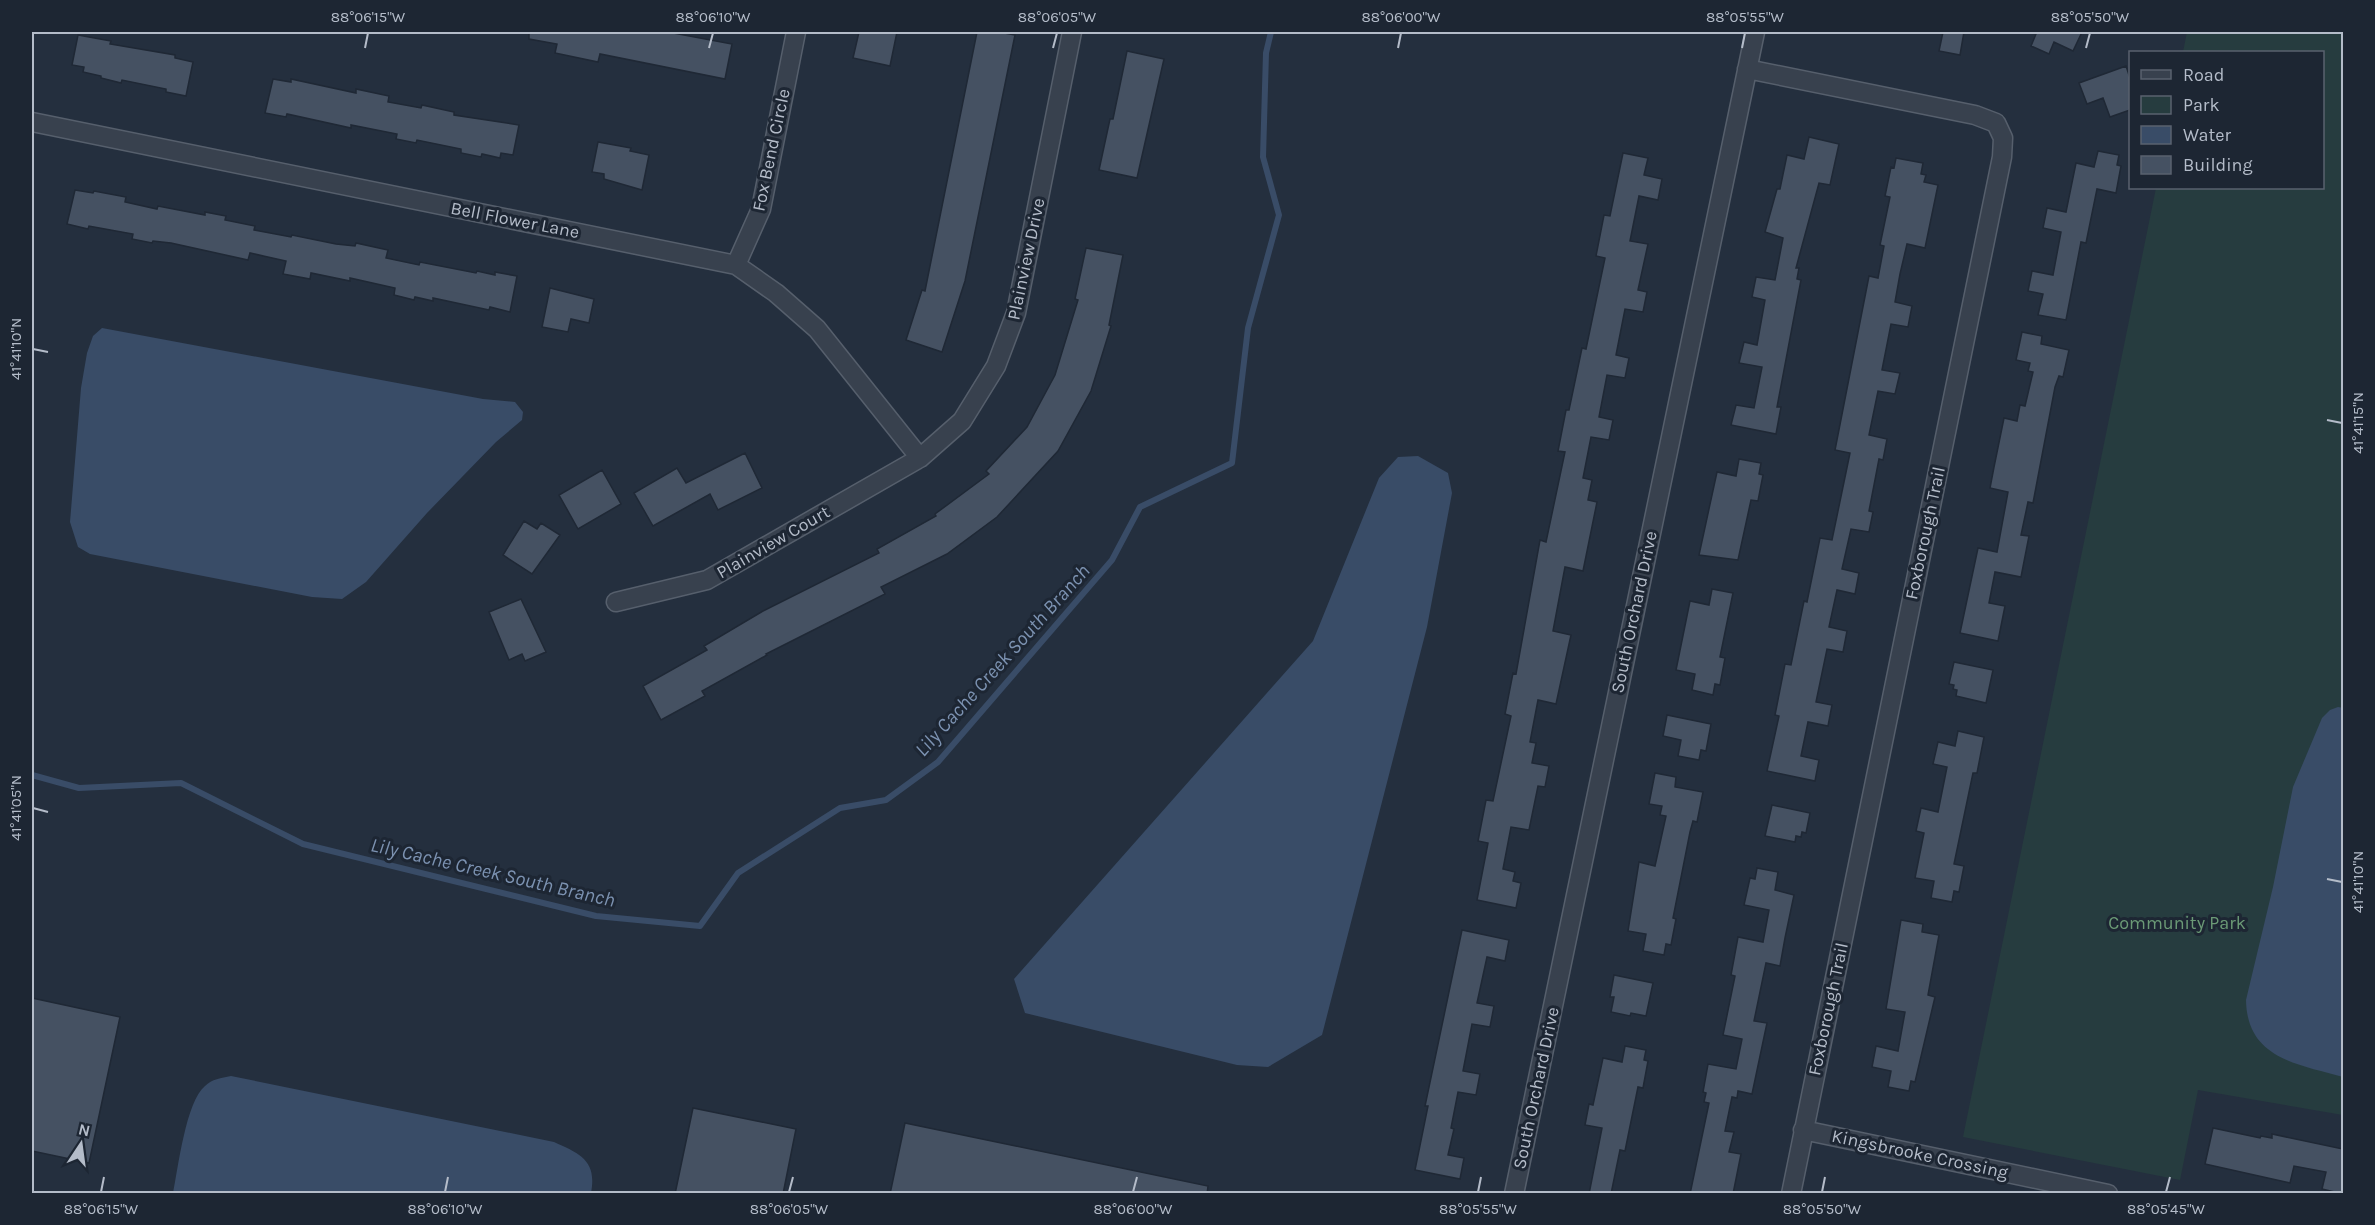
<svg xmlns="http://www.w3.org/2000/svg" width="2375" height="1225" viewBox="0 0 2375 1225" font-family="Karla,sans-serif">
<style>
.green{fill:#263c3f}
.water{fill:#394c67}
.lines{fill:none;stroke-linecap:round;stroke-linejoin:round}
.stream{stroke:#394c67;stroke-width:6}
.building{fill:#455162;stroke:#1f2835;stroke-width:1.5}
.minor-casing{stroke:#565f6c;stroke-width:21}
.minor{stroke:#38414e;stroke-width:18}
.ticks{fill:none;stroke:#b4bcc9;stroke-width:2}
.labels{text-anchor:middle;stroke-width:6;stroke-linejoin:round;paint-order:stroke}
.street-label{font-size:18px;fill:#b4bcc9;stroke:#1d2633}
.park-label{font-size:18px;fill:#6b9a76;stroke:#1d2633}
.water-label{font-size:20px;font-style:italic;fill:#7c92b1;stroke:#1d2633}
.neatline{fill:none;stroke:#b4bcc9;stroke-width:2}
.ticks-label{font-size:15px;text-anchor:middle;fill:#b4bcc9}
</style>
<rect width="100%" height="100%" fill="#242f3e"/>
<path class="green" d="M2187 32H2343V1115L2198 1090 2180 1180 1963 1137 2156 188H2322V52H2183Z"/>
<path class="water" d="M102 328 483 399 515 402 523 412 522 420 496 442 427 513 366 582 342 599 312 597 90 554 78 547 70 522 81 388 87 353 93 336Z
M1418 456 1448 473 1452 493 1427 627 1322 1035 1268 1067 1237 1065 1025 1013 1014 979 1313 641 1379 478 1398 457Z
M2338 707 2344 708 2343 1077C2298 1064 2247 1059 2246 1000L2273 887 2293 787 2322 718 2330 710Z
M231 1076 554 1142C581 1154 597 1161 591 1193H173C178 1169 186 1101 205 1086 212 1079 221 1078 231 1076Z"/>
<g class="lines">
<path class="stream" d="M32 775 79 788 181 783 303 844 596 916 700 926 738 873 840 808 886 800 938 762 1112 560 1140 507 1232 463 1248 328 1279 215 1263 157 1266 53 1271 32"/>
</g>
<path class="building" d="M529 32H668L732 44 725 79 600 54 598 62 555 53 557 44 529 39Z
M859 32H897L890 66 853 58Z
M977 32H999L1015 35 965 281 942 352 906 340 922 290 925 291Z
M1943 32H1964L1960 55 1939 51Z
M2030 32H2082L2073 51 2054 42 2049 54 2031 46 2036 34Z
M78 35 111 41 110 44 175 55V58L193 62 186 96 166 92V89L122 80 121 83 101 78V76L83 72 84 67 72 65Z
M1127 51 1164 59 1137 178 1099 170 1110 119H1113Z
M2126 66 2130 78V110L2110 117 2103 98 2087 104 2079 83Z
M273 79 291 82V79L356 93V89L389 96 388 102 421 108 422 105 454 112V115L519 125 513 155 501 153 500 158 482 154 481 157 461 153V149L417 140 416 143 396 139 397 134 351 125V128L287 114 286 117 265 113Z
M1809 137 1839 144 1830 185 1819 183 1796 268H1799L1797 279 1801 280 1777 407H1781L1776 434 1731 425 1736 405 1754 408 1762 367 1739 363 1744 342 1757 345 1765 300 1752 297 1756 277 1775 280 1783 238 1765 232 1777 189H1780L1787 155 1804 159Z
M598 142 631 148 630 151 649 155 642 190 604 179V174L592 172Z
M2098 151 2119 155 2117 165 2121 166 2116 193 2097 189 2086 243 2081 242 2066 320 2038 315 2043 294 2028 291 2032 271 2053 275 2061 232 2043 228 2047 208 2066 212 2076 163 2094 167Z
M1623 153 1648 158 1644 175 1662 179 1658 200 1639 196 1630 241 1648 244 1638 290 1647 292 1643 312 1625 309 1616 355 1629 358 1625 378 1607 375 1599 417 1613 420 1609 440 1591 437 1583 478 1592 480 1588 500 1597 502 1583 571 1565 567 1553 631 1571 635 1556 704 1538 700 1530 742 1536 743 1532 763 1549 766 1545 787 1538 786 1529 830 1511 827 1503 869 1515 872 1513 881 1521 883 1516 908 1477 900 1488 843 1478 841 1486 800 1493 801 1511 716 1505 714 1513 673 1516 674 1540 540 1546 542 1565 452 1558 451 1566 410H1569L1582 348 1586 349 1605 258 1596 256 1604 215 1610 216Z
M1896 158 1923 163 1921 174 1926 175 1924 182 1938 185 1925 248 1907 244 1900 274 1895 302 1912 306 1908 327 1891 324 1882 370 1900 373 1895 394 1878 391 1869 435 1887 439 1883 460 1879 459 1869 511 1873 512 1869 532 1851 529 1842 569 1859 573 1855 594 1837 590 1829 627 1847 631 1843 652 1827 649 1816 702 1832 705 1828 726 1808 722 1801 756 1819 760 1815 781 1767 771 1779 716 1775 715 1785 664 1791 665 1804 601 1807 602 1820 538 1832 540 1850 453 1835 450 1869 276 1878 278 1884 246 1880 245 1890 197 1885 196 1891 167 1894 168Z
M75 190 93 193 94 191 126 197 125 202 157 209 158 206 205 215V212L226 216 225 220 255 226 254 230 291 237 292 235 336 244 355 246 356 243 388 250 386 258 419 265 420 262 476 273 477 271 495 275V272L517 276 510 312 490 307 489 310 433 298V301L415 297 414 300 394 295 395 288 350 278V281L311 273 310 279 283 274 286 261 250 253 248 260 171 243 153 241 152 243 132 239 133 234 89 226 88 229 67 224Z
M1086 248 1123 255 1109 325 1111 326 1091 391 1058 451 997 517 947 554 881 587 885 594 766 654 767 655 702 691 705 696 661 720 643 686 707 650 704 646 763 611 879 553 877 549 936 516 935 514 989 474 986 471 1027 427 1055 375 1078 300 1075 299Z
M550 288 594 299 589 323 571 319 568 332 542 327Z
M2022 332 2042 336 2041 344 2069 350 2063 377 2059 376 2055 387 2033 503 2028 502 2021 535 2029 536 2021 577 1995 572 1989 603 2005 606 1998 641 1960 633 1978 548 1997 552 2008 492 1990 488 1994 467 2004 418 2017 421 2020 405 2025 406 2033 372 2028 371 2030 363 2016 360Z
M745 453 762 488 718 510 710 494 653 526 634 493 677 468 686 483Z
M1739 459 1761 463 1759 474 1763 475 1758 501 1751 500 1738 560 1699 555 1717 472 1736 476Z
M602 470 621 504 578 529 559 495Z
M524 521 537 529 541 523 560 535 532 574 503 555Z
M1712 589 1733 593 1720 657 1725 658 1720 685 1715 684 1713 695 1692 690 1695 674 1676 670 1690 601 1709 605Z
M521 599 546 652 525 661 522 654 509 660 489 612Z
M1954 662 1993 670 1986 703 1956 696 1957 690 1953 689 1954 685 1949 684Z
M1667 715 1711 724 1706 751 1701 750 1699 760 1678 756 1681 740 1663 736Z
M1958 731 1984 737 1977 773H1973L1954 864 1964 866 1959 892 1954 891 1952 902 1931 898 1934 881 1915 878 1924 833 1916 831 1921 808 1938 812 1947 767 1933 764 1938 742 1955 746Z
M1655 773 1676 777 1675 787 1703 792 1697 822 1693 821 1690 832 1673 918 1676 919 1671 945 1666 944 1664 955 1643 951 1646 934 1628 931 1639 862 1655 866 1666 816 1660 815 1662 806 1649 804Z
M1772 805 1810 813 1806 833 1802 832 1801 837 1796 836 1795 842 1765 836Z
M1757 868 1778 872 1775 890 1794 895 1785 938 1780 966 1766 963 1754 1021 1767 1023 1752 1094 1738 1091 1737 1098 1732 1097 1725 1131 1734 1132 1729 1152 1741 1154 1733 1194H1690L1709 1103 1704 1102 1706 1093 1703 1092 1708 1064 1736 1069 1742 1039 1723 1035 1735 976 1731 975 1738 937 1763 942 1769 910 1744 905 1750 878 1755 879Z
M1901 920 1923 924 1922 932 1939 935 1928 995 1935 997 1915 1082 1911 1081 1909 1091 1888 1087 1891 1071 1872 1067 1876 1046 1898 1051 1905 1012 1886 1009Z
M1462 930 1509 940 1505 961 1487 957 1477 1003 1494 1006 1490 1027 1472 1024 1463 1071 1480 1074 1476 1095 1458 1092 1451 1128 1454 1129 1448 1155 1464 1158 1460 1179 1415 1170 1428 1106H1425Z
M1614 975 1653 983 1646 1016 1631 1013 1630 1016 1611 1012 1614 997H1610Z
M32 998 120 1017 89 1163 32 1151Z
M1625 1046 1646 1050 1644 1060 1648 1061 1643 1088 1638 1087 1625 1151 1620 1150 1611 1194H1589L1602 1128 1585 1125 1589 1104 1593 1105 1603 1058 1622 1062Z
M693 1108 796 1129 783 1194H675Z
M905 1123 1208 1186 1207 1194H890Z
M2213 1128 2260 1138 2261 1136 2272 1138V1134L2343 1149V1194L2322 1189 2326 1172 2294 1166 2290 1183 2205 1164Z"/>
<g class="lines">
<g class="minor-casing">
<path id="minor" d="M1747 69 1975 115 1996 123 2003 138 2002 157 1791 1194
M32 122 736 265 776 293 817 329 920 458
M736 265 761 209 796 32
M616 602 707 580 920 458 962 421 996 366 1016 313 1072 32
M1803 1130 2108 1194
M1514 1194 1755 32"/>
</g>
<use href="#minor" class="minor"/>
</g>
<path class="ticks" d="M365 48 368 33M709 48 713 33M1053 48 1057 33M1398 48 1401 33M1742 48 1745 33M2086 48 2090 33M33 349 48 352M2327 420 2342 423M33 808 48 812M2327 879 2342 882M101 1192 104 1177M445 1192 448 1177M789 1192 793 1177M1133 1192 1137 1177M1478 1192 1481 1177M1822 1192 1825 1177M2166 1192 2170 1177"/>
<g class="labels">
<g class="street-label">
<text transform="translate(771 150) rotate(-78)" y="6">Fox Bend Circle</text>
<text transform="translate(515 220) rotate(11)" y="6">Bell Flower Lane</text>
<text transform="translate(1026 259) rotate(-78)" y="6">Plainview Drive</text>
<text transform="translate(1925 533) rotate(-78)" y="6">Foxborough Trail</text>
<text transform="translate(773 542) rotate(-30)" y="6">Plainview Court</text>
<text transform="translate(1634 612) rotate(-78)" y="6">South Orchard Drive</text>
<text transform="translate(1828 1009) rotate(-78)" y="6">Foxborough Trail</text>
<text transform="translate(1536 1088) rotate(-78)" y="6">South Orchard Drive</text>
<text transform="translate(1920 1154) rotate(12)" y="6">Kingsbrooke Crossing</text>
</g>
<g class="park-label">
<text x="2177" y="929">Community Park</text>
</g>
<g class="water-label">
<text transform="translate(1002 660) rotate(-48)" y="7">Lily Cache Creek South Branch</text>
<text transform="translate(493 872) rotate(13)" y="7">Lily Cache Creek South Branch</text>
</g>
</g>
<rect width="2375" height="1225" fill="none" stroke="#1d2633" stroke-width="66"/>
<rect x="2129" y="51" width="195" height="138" fill="#1d2633" stroke="#59626f" stroke-width="1.5"/>
<rect x="2141" y="70" width="30" height="9" fill="#38414e" stroke="#59626f" stroke-width="1.5"/>
<text x="2183" y="81" font-size="18" fill="#b4bcc9">Road</text>
<rect x="2141" y="96" width="30" height="18" fill="#263c3f" stroke="#59626f" stroke-width="1.5"/>
<text x="2183" y="111" font-size="18" fill="#b4bcc9">Park</text>
<rect x="2141" y="126" width="30" height="18" fill="#394c67" stroke="#59626f" stroke-width="1.5"/>
<text x="2183" y="141" font-size="18" fill="#b4bcc9">Water</text>
<rect x="2141" y="156" width="30" height="18" fill="#455162" stroke="#59626f" stroke-width="1.5"/>
<text x="2183" y="171" font-size="18" fill="#b4bcc9">Building</text>
<g transform="translate(81 1144) rotate(13)" stroke="#1d2633" stroke-width="4.5" paint-order="stroke">
<path d="M0-4.5L10 22L0 15L-10 22Z" fill="#b4bcc9"/>
<text y="-9" font-size="16" font-weight="bold" text-anchor="middle" fill="#b4bcc9">N</text>
</g>
<rect x="33" y="33" width="2309" height="1159" class="neatline"/>
<g class="ticks-label">
<text x="368" y="22">88°06'15"W</text>
<text x="713" y="22">88°06'10"W</text>
<text x="1057" y="22">88°06'05"W</text>
<text x="1401" y="22">88°06'00"W</text>
<text x="1745" y="22">88°05'55"W</text>
<text x="2090" y="22">88°05'50"W</text>
<text transform="translate(16 349) rotate(-90)" y="5">41°41'10"N</text>
<text transform="translate(2358 423) rotate(-90)" y="5">41°41'15"N</text>
<text transform="translate(16 808) rotate(-90)" y="5">41°41'05"N</text>
<text transform="translate(2358 882) rotate(-90)" y="5">41°41'10"N</text>
<text x="101" y="1214">88°06'15"W</text>
<text x="445" y="1214">88°06'10"W</text>
<text x="789" y="1214">88°06'05"W</text>
<text x="1133" y="1214">88°06'00"W</text>
<text x="1478" y="1214">88°05'55"W</text>
<text x="1822" y="1214">88°05'50"W</text>
<text x="2166" y="1214">88°05'45"W</text>
</g>
</svg>
